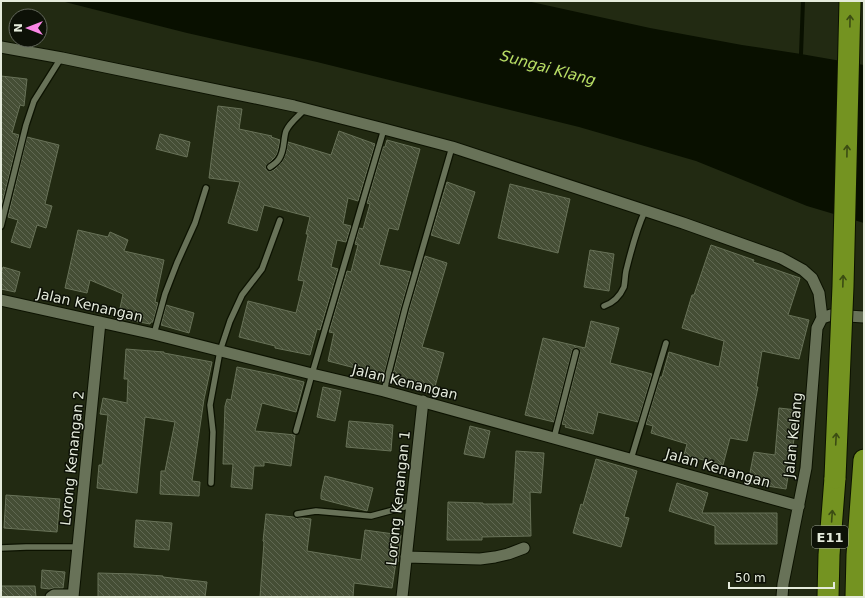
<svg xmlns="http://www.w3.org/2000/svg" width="865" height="598" viewBox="0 0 865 598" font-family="'DejaVu Sans',sans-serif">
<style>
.water{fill:#091000}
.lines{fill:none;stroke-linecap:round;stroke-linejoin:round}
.stream{stroke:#091000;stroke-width:4}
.building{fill:url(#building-back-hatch);stroke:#687258}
.service-casing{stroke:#0c1200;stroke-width:8}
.minor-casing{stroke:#0c1200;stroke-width:13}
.motorway-casing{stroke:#0c1200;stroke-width:23}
.service{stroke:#687258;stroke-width:5.5}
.minor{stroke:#687258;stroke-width:11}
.motorway{stroke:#749321;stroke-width:21}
.motorway-bridge-casing{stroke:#0c1200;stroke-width:23;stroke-linecap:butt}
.motorway-bridge{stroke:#749321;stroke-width:21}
.oneway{stroke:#3b4c13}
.labels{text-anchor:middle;stroke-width:3;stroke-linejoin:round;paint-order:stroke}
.shield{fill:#0d1107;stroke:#a4aa9c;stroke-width:1}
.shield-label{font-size:13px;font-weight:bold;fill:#e5ebdc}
.street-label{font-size:14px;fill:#e5ebdc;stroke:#0d1107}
.water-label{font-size:15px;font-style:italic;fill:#b9e064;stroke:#0d1107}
</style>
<defs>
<pattern id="building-back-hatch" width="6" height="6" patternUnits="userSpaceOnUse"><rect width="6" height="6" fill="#454e35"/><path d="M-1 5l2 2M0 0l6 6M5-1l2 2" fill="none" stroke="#606852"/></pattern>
</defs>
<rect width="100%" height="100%" fill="#222a12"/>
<path class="water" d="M61 1H527L650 28 742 45 801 54 864 65V223L807 206 696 161 579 127 317 62 187 33Z"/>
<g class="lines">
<path class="stream" d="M801 54 803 1"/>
</g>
<path class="building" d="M1 76 27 79 24 106 20 105 12 133 19 135 1 208Z
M218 106 242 109 239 129 272 136 271 137 280 140 277 154 274 158 266 166V169L269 171H271L274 170 282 162 286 153 288 142 331 155 339 131 375 144 358 201 348 198 343 224 351 226 346 242 337 240 331 267 338 269 320 330 317 329 310 355 275 348V346L239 337 248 301 296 313 304 281 298 280 308 234H306L310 217 264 205 257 231 228 223 240 182 209 178Z
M160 134 190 142 187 157 156 149Z
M27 137 59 145 45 204 52 206 46 228 37 225 30 248 11 242 18 220 8 217Z
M387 140 420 149 398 230 389 228 379 265 411 272 401 308 382 382 358 375 359 369 328 361 334 333 329 332 347 271 351 272 358 245 355 244 359 228 363 229 370 204 367 203 383 147H385Z
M447 182 475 192 459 244 431 235Z
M510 184 570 199 558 253 498 238Z
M78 230 108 237 110 232 128 240 124 251 164 260 155 302 158 303 153 322H151L150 324 118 318 123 294 90 280 87 293 65 288Z
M711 245 754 260 753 262 800 278 788 315 809 320 799 359 762 351 756 387H758L747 441 730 438 723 465 684 455 687 444 651 433 653 426 646 424 660 377H662L669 352 719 367 724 341 682 328 692 295H694Z
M590 250 614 254 609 291 584 287Z
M425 256 447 263 422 347 444 353 433 394 391 382 409 310Z
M3 267 20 272 15 292 1 289V273Z
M166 305 194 313 189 333 161 325Z
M591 321 619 328 610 363 652 374 638 422 598 412 593 434 565 427 566 425 562 424 580 353 579 349 577 348 573 349 572 351 554 422 525 415 543 338 585 348Z
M126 349 164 352V353L212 362 204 399 192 481 200 482 199 496 160 494 161 471H165L175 422 145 417 137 493 97 488 99 465H102L108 415 100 414 103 398 127 403 128 379H124Z
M237 367 276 375 304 382 296 412 262 403 255 431 295 435 291 466 264 462V466H254L252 489 231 487 233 464H223L225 406 227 399 231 400Z
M323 387 341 391 335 421 317 417Z
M779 408 797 410 794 439 786 489 748 483 754 452 775 455Z
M349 421 393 425 391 451 346 447Z
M470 426 490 431 484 458 464 454Z
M516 451 544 453 541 493 530 492 531 536 482 537V540H447L448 502 483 503V504H513Z
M596 459 637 471 624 517 629 518 621 547 573 533 581 504 583 505Z
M325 476 373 488 367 511 321 499V494Z
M677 483 708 493 702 513H777V544H715V526L669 511Z
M6 495 60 499 57 532 4 528Z
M266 514 311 519 307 551 361 560 365 530 401 535 398 562H396L392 588 354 583 353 597H260L264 542 263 541Z
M136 520 172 523 169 550 134 547Z
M42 570 65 572 63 588H54L50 589 41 588Z
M98 573 135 574 163 576V577L207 582 205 597H98Z
M1 586H35L36 597H1Z"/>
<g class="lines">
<g class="service-casing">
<path id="service" d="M270 167C273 165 277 162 279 159 285 150 283 140 286 131 290 122 299 116 305 109
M1 226 26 125 34 101 61 58
M604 306C613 303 620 296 624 287 625 282 625 276 626 271 631 251 636 230 645 211
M154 334 165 294 177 263 195 223 206 188
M384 391 405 309 452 147
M296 431 312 374 384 129
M554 438 576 352
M631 459 666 343
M211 483 213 432 210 405 220 351 230 321 242 295 262 269 280 220
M297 514 316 511 371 516 412 505
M1 548 26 547H78"/>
</g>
<g class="minor-casing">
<path id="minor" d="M1 47 62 58 294 106 384 129 452 147 683 223 781 258 803 270 812 278 819 293 822 318
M1 300 154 334 312 374 384 391 799 506
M406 557 480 559 495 557 508 554 524 548
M51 597 54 595H73
M73 597 100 322
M402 597 423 401
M782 597 783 584 806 468 817 328 822 318 831 315 864 317"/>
</g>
<g class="motorway-casing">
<path id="motorway" d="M828 597 829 555 835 478
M856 597 857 555 864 460"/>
</g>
<use href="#service" class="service"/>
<use href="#minor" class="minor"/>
<use href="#motorway" class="motorway"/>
<g class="motorway-bridge-casing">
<path id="motorway-bridge" d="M835 478 843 286 850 1"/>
</g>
<use href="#motorway-bridge" class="motorway-bridge"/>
</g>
<defs><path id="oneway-shaft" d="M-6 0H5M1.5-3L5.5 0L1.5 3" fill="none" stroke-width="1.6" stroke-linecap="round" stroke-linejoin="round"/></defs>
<g class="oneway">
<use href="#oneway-shaft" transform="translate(850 21) rotate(-89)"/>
<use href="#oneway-shaft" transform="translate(847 151) rotate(-89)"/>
<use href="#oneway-shaft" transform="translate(843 281) rotate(-88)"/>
<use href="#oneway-shaft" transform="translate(836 439) rotate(-87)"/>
<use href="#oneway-shaft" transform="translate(832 516) rotate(-86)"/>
</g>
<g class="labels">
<rect class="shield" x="812" y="526" width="36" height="22" rx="3"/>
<g class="shield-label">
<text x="830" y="542">E11</text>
</g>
<g class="street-label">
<text transform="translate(90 305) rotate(13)" y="5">Jalan Kenangan</text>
<text transform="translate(405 382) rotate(14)" y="5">Jalan Kenangan</text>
<text transform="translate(793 435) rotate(-84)" y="5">Jalan Kelang</text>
<text transform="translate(72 458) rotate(-84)" y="5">Lorong Kenangan 2</text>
<text transform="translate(718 468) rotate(16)" y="5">Jalan Kenangan</text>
<text transform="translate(398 498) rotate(-84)" y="5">Lorong Kenangan 1</text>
</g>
<g class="water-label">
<text transform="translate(548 68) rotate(15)" y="5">Sungai Klang</text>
</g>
</g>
<rect width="865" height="598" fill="none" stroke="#e5ebdc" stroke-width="4"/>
<g transform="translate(28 28) rotate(270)"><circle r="19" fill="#0d1107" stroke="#63685c"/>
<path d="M0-3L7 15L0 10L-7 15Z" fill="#fb87e6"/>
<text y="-6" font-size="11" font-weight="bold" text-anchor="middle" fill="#e5ebdc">N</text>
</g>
<path d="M729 582v6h105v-6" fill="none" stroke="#e5ebdc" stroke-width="2"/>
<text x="735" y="582" font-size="12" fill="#e5ebdc" stroke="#0d1107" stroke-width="3" paint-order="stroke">50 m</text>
</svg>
